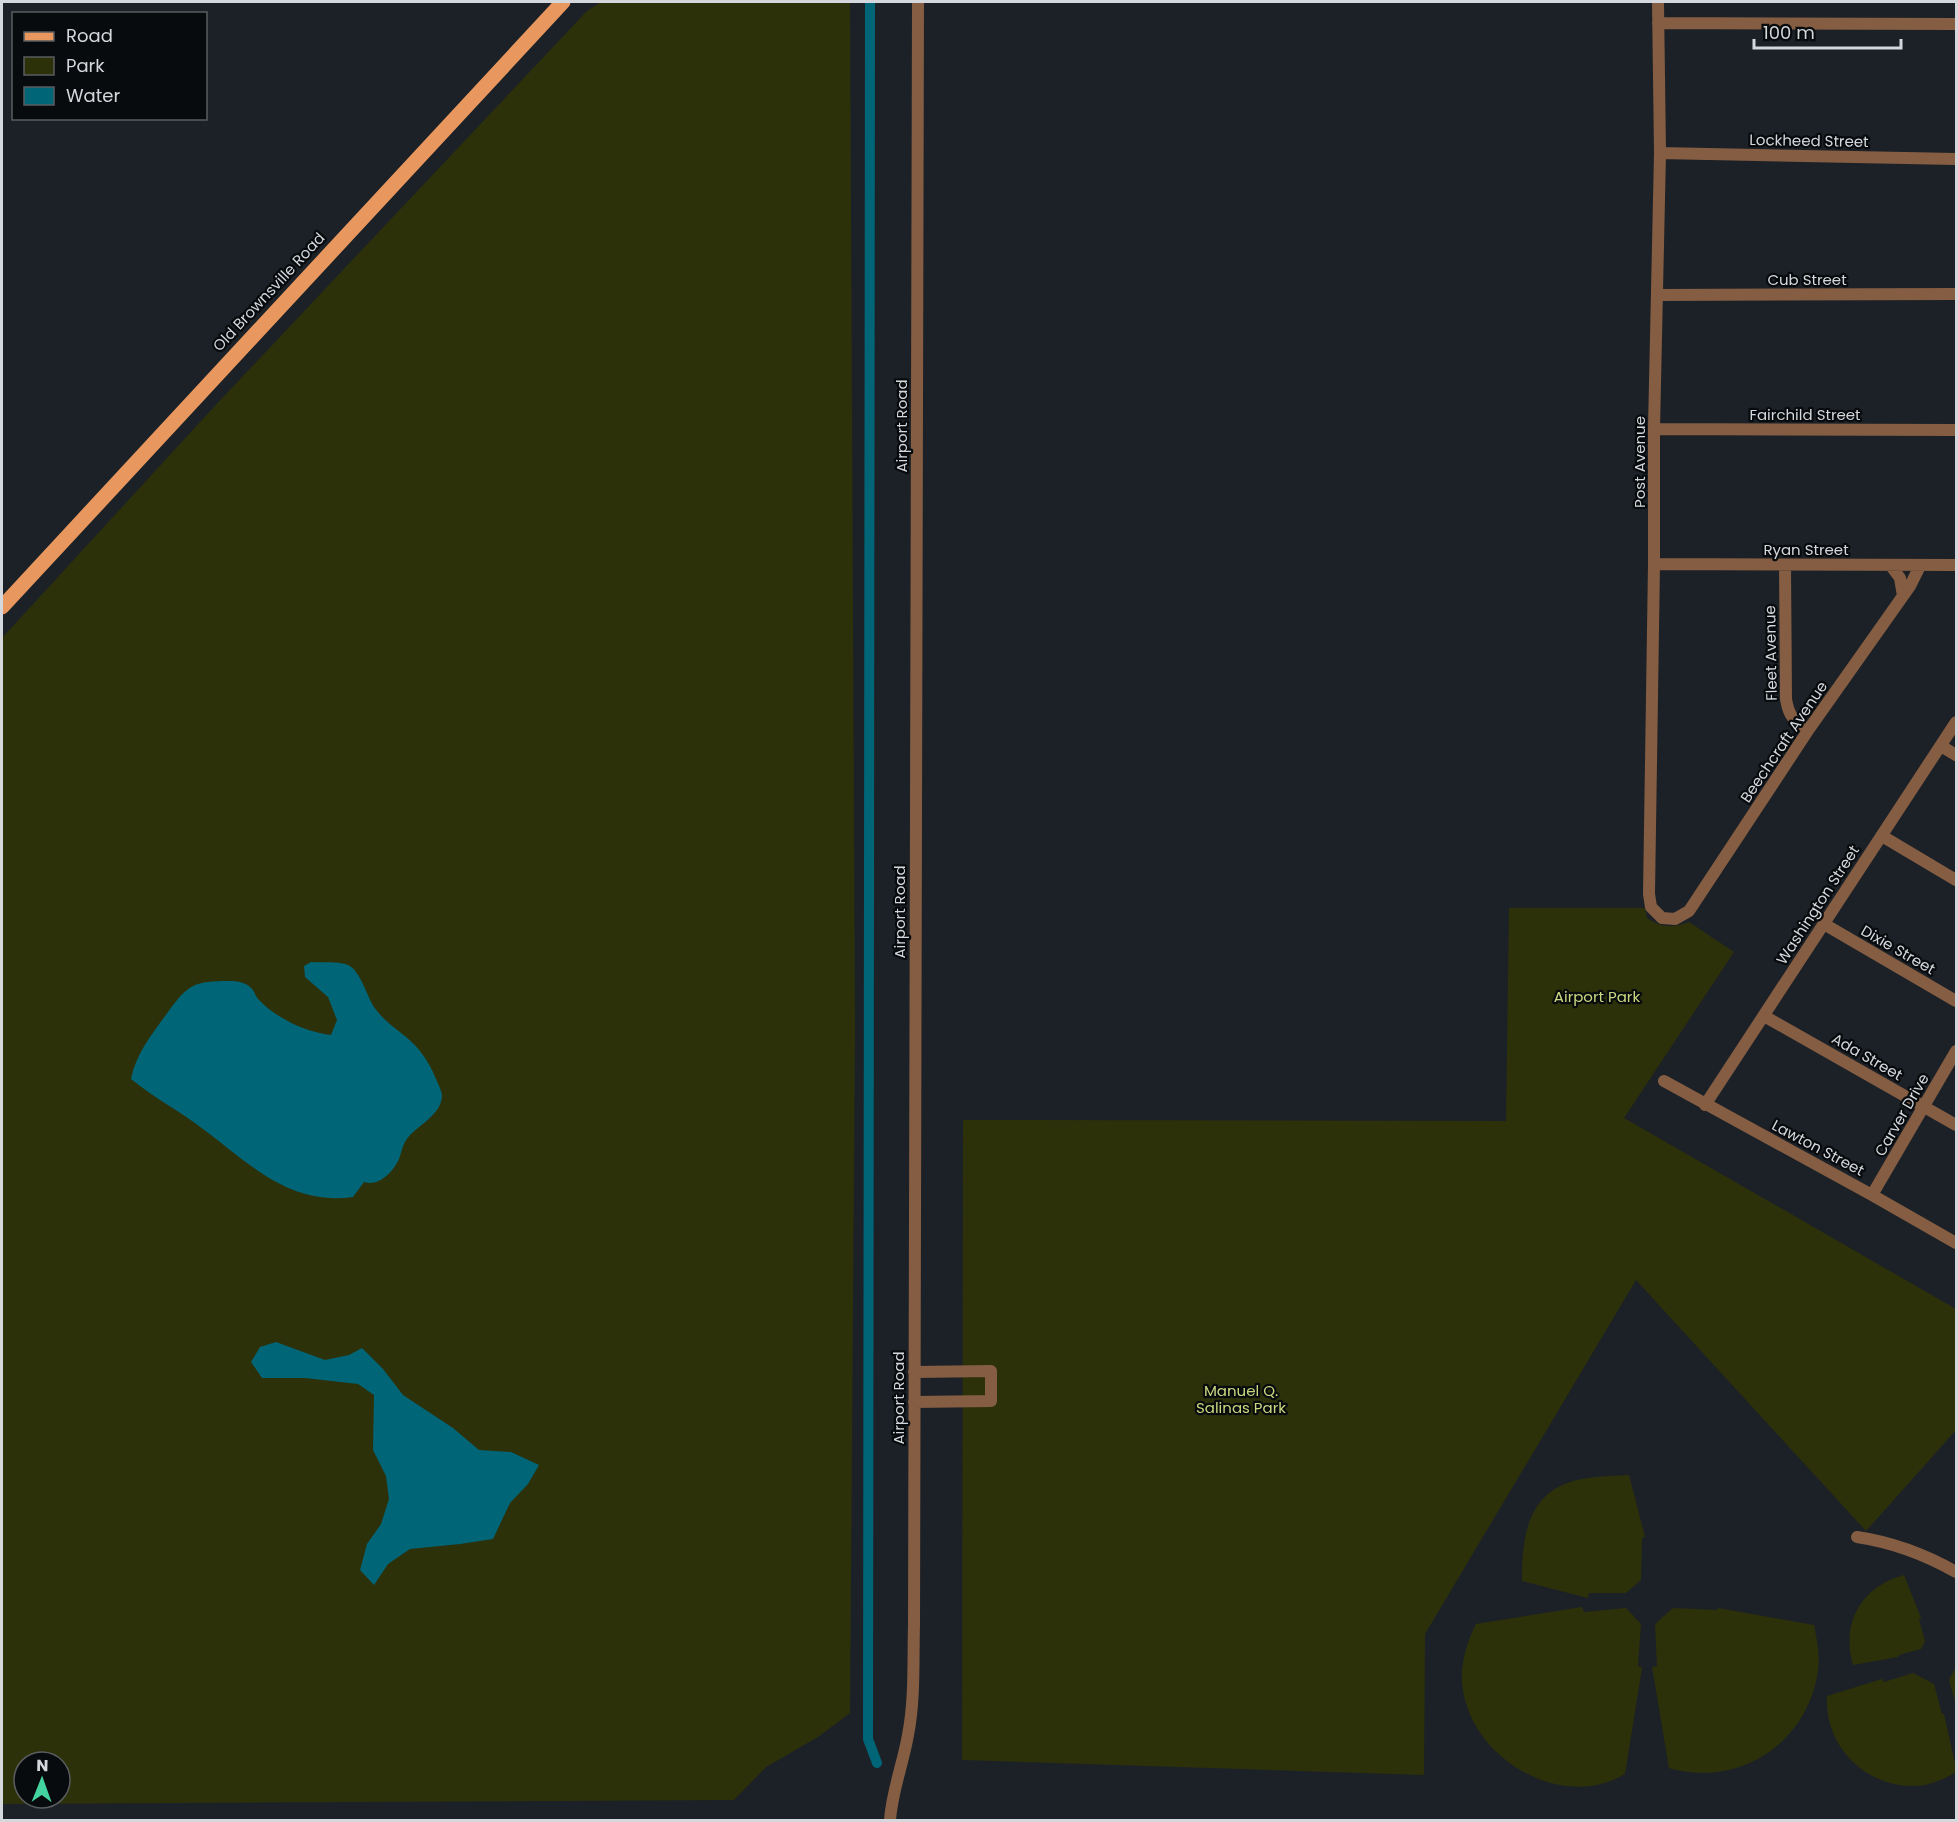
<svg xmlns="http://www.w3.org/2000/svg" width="1958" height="1822" viewBox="0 0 1958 1822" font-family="Poppins,sans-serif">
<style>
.green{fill:#2d310a;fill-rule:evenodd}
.water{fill:#006577}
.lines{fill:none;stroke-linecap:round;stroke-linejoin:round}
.canal{stroke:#006577;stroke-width:10}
.minor{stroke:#845d42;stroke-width:12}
.major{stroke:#e8985e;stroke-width:15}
.labels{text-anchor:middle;stroke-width:4.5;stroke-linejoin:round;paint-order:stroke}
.street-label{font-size:15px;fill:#d4d7db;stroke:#080b0d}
.park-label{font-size:15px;fill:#cad77f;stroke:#080b0d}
</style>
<rect width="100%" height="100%" fill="#1c2127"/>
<path class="green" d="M601 2H850L855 1030 850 1713 818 1737 766 1767 734 1800 2 1804V638L212 409 587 11ZM24 1762H60V1798H24Z
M1509 908H1645L1647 918C1662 928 1673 928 1689 922L1734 952 1624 1118 1956 1309V1430L1866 1531 1636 1280 1425 1634 1424 1775 962 1760 963 1120 1506 1121Z
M1629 1475 1645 1537 1642 1538 1641 1580 1626 1593H1589L1588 1598 1522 1581C1522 1537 1527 1492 1577 1480 1594 1476 1612 1476 1629 1475Z
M1904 1575 1921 1618 1919 1620 1925 1641 1921 1649 1899 1655 1898 1657 1853 1665C1841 1622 1861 1587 1904 1575Z
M1582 1607 1584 1612 1626 1608 1641 1624 1638 1666 1642 1668 1625 1774C1562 1812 1473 1759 1463 1690 1459 1669 1466 1643 1476 1624Z
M1673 1608 1717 1610 1718 1608 1814 1625C1817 1640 1820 1656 1818 1671 1807 1744 1739 1788 1669 1768L1652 1667 1657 1666 1655 1624Z
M1956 1667V1705L1949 1680Z
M1913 1673 1934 1684 1942 1714H1944L1956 1768V1772C1943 1780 1928 1786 1913 1786 1864 1786 1824 1745 1827 1696L1882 1679 1884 1682Z"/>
<path class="water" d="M311 962C322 963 338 961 348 965 360 970 367 996 374 1007 388 1027 407 1034 420 1051 427 1060 432 1069 436 1079 438 1084 442 1091 442 1096 441 1117 414 1126 405 1142 402 1147 401 1154 399 1159 393 1172 379 1187 364 1182L353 1197C289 1206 250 1164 203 1129 180 1111 154 1098 131 1079 136 1053 153 1033 168 1012 188 984 195 981 229 981 236 981 245 982 250 987 254 990 255 995 258 999 276 1018 305 1032 331 1035L337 1020 328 997 305 977 304 966Z
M276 1342 325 1360 349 1355 362 1348 383 1369 403 1395 453 1428 479 1450 511 1452 539 1465 528 1484 510 1503 493 1539 460 1544 410 1549 388 1564 374 1585 360 1570 367 1544 381 1524 389 1499 386 1476 373 1450 374 1395 358 1384 305 1378H262L251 1362 260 1347Z"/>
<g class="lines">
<path class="canal" d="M870 2 868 1739 877 1763"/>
<path class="minor" d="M1658 2 1660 153 1654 429V564L1649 894 1651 907 1662 918 1675 919 1689 911 1809 729 1910 586 1920 566
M1658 23 1956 24
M1660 153 1956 159
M1657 295 1956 294
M1654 429 1956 430
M1654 564 1956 565
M1785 565 1786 699C1789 718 1794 720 1809 729
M1891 566 1900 578 1903 596
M1941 746 1956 755
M1882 836 1956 880
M1824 924 1956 1001
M1764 1016 1956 1125
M1664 1081 1872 1195 1956 1243
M1705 1105 1956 722
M1872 1195 1956 1051
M914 1372 991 1371V1401L914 1402
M1857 1537C1891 1542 1926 1555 1956 1572
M890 1820C892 1791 903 1764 908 1735 915 1699 913 1661 914 1625L918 2"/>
<path class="major" d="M2 607 563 2"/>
</g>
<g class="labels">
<g class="street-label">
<text transform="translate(1809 141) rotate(1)" y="5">Lockheed Street</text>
<text x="1807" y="285">Cub Street</text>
<text transform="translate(269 292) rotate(-47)" y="5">Old Brownsville Road</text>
<text x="1805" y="420">Fairchild Street</text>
<text transform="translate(902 426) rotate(-90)" y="5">Airport Road</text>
<text transform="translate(1640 462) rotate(-90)" y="5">Post Avenue</text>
<text x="1806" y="555">Ryan Street</text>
<text transform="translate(1771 653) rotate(-91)" y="5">Fleet Avenue</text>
<text transform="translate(1784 742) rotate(-56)" y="5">Beechcraft Avenue</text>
<text transform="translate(1818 905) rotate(-57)" y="5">Washington Street</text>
<text transform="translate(900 912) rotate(-90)" y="5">Airport Road</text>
<text transform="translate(1898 950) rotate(30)" y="5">Dixie Street</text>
<text transform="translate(1867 1057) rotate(30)" y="5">Ada Street</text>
<text transform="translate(1902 1115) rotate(-60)" y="5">Carver Drive</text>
<text transform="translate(1818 1148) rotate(28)" y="5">Lawton Street</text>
<text transform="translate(899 1398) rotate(-90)" y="5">Airport Road</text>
</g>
<g class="park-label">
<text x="1597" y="1002">Airport Park</text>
<text x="1241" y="1396">Manuel Q.<tspan x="1241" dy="17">Salinas Park</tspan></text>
</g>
</g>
<rect width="1958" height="1822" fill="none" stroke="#d4d7db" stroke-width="6"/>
<rect x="12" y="12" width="195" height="108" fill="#080b0d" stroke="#5a5d5f" stroke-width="1.5"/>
<rect x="24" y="32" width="30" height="9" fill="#e8985e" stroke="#5a5d5f" stroke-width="1.5"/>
<text x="66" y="42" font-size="18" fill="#d4d7db">Road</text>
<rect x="24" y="57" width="30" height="18" fill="#2d310a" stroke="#5a5d5f" stroke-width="1.5"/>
<text x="66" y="72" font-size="18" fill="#d4d7db">Park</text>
<rect x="24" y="87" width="30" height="18" fill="#006577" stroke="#5a5d5f" stroke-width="1.5"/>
<text x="66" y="102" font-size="18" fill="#d4d7db">Water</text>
<g transform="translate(42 1780) rotate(1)"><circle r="28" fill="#080b0d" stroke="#5a5d5f" stroke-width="1.5"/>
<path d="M0-4.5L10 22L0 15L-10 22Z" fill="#44d4a0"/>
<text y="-9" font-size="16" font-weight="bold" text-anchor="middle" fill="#d4d7db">N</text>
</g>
<path d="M1754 39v9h147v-9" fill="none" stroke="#d4d7db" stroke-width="3"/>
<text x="1763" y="39" font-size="18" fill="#d4d7db" stroke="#080b0d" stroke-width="4.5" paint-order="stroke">100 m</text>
</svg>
